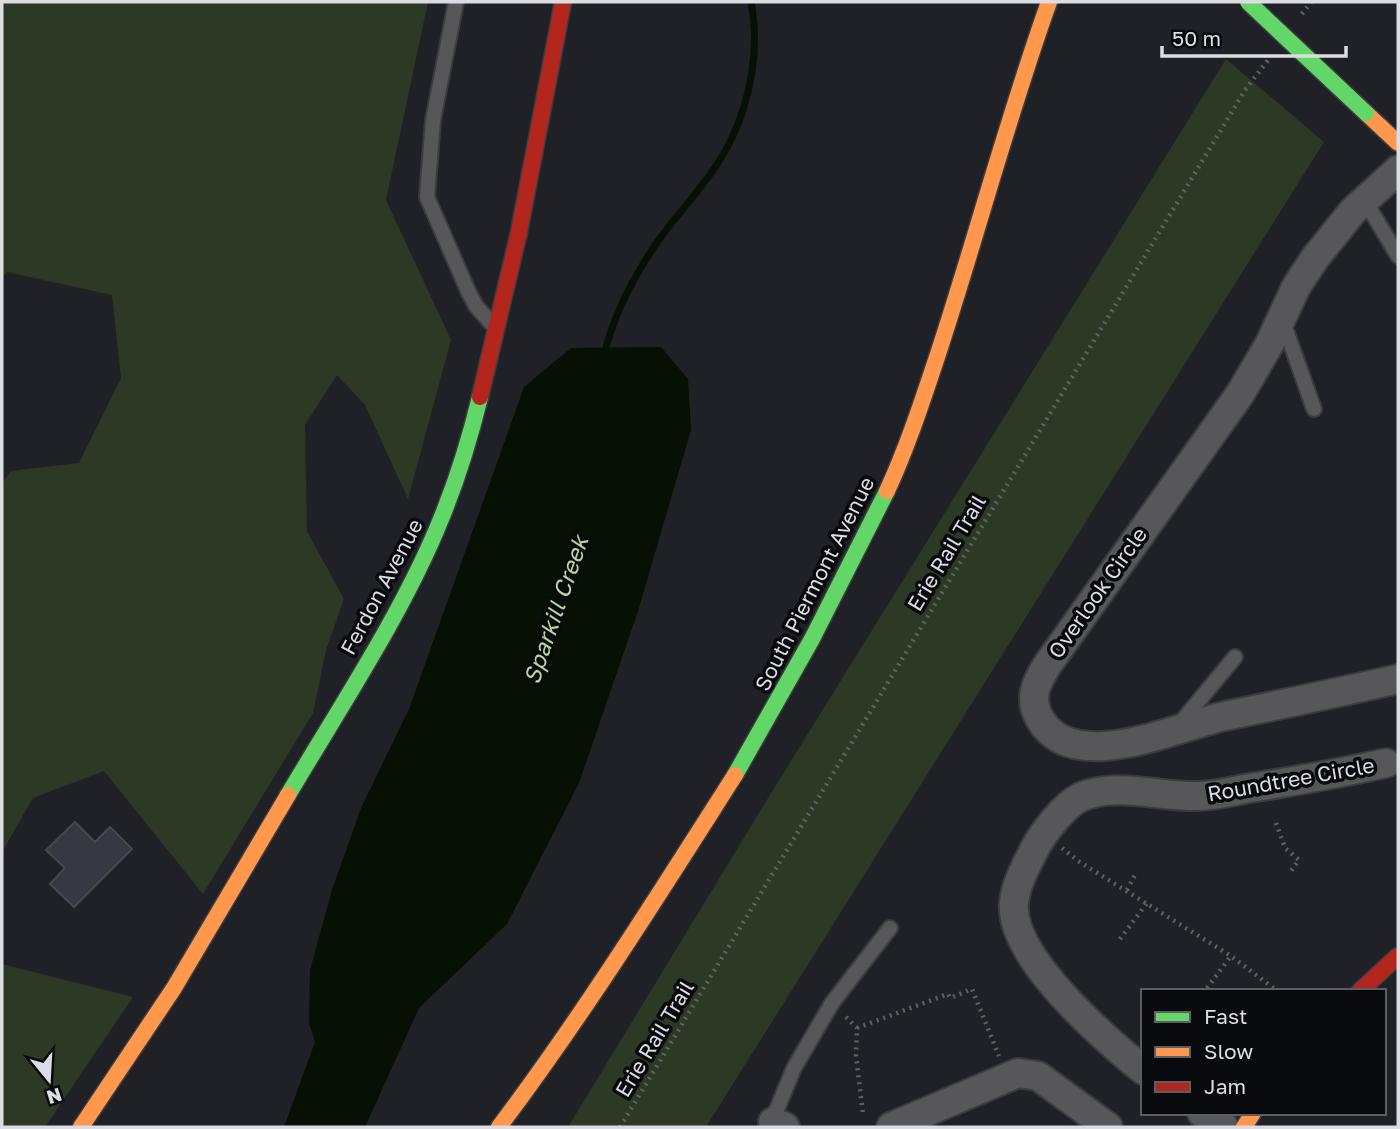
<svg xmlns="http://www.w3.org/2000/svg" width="1400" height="1129" viewBox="0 0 1400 1129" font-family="'Golos Text',sans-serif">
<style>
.green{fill:#2c3924}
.water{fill:#061003}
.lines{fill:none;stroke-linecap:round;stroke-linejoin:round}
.stream{stroke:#061003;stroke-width:7}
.building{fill:#363841;stroke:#46484c;stroke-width:2}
.lane-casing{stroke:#3b3c40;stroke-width:18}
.street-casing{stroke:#3b3c40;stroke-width:32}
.fast-casing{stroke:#3b3c40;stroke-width:19}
.slow-casing{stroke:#3b3c40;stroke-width:19}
.jam-casing{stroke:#3b3c40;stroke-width:19}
.path{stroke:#606163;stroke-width:4.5;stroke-dasharray:2 5;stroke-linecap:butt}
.lane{stroke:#57575a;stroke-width:14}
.street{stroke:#57575a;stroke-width:28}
.fast{stroke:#63d668;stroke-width:16}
.slow{stroke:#ff974d;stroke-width:16}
.jam{stroke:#b3261e;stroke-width:16}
.fast-bridge-casing{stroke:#3b3c40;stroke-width:19;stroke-linecap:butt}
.fast-bridge{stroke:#63d668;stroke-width:16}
.labels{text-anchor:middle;stroke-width:7;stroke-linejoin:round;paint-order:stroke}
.street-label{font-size:21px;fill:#dcdde4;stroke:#090a0d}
.water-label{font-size:23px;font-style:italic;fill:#b3da9a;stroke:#090a0d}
</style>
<rect width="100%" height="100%" fill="#202126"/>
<path class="green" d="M2 2H428L386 200 451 340 408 499 365 405 337 375 305 425 307 531 344 599 326 650 313 713 203 894 104 771 33 798 2 852V483L11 471 79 463 121 378 112 295 7 272 2 278Z
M1226 59 1324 142 706 1127H568L773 790Z
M2 964 133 997 45 1127H2Z"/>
<path class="water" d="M661 347 688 379 691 430 638 611 579 783 507 924 419 1008 365 1127H284L315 1042 309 1023 310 970 332 890 361 808 409 709 524 387 571 348Z"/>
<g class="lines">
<path class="stream" d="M604 356C613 315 634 276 658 241 682 208 712 178 730 142 751 100 760 47 751 2"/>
</g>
<path class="building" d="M75 822 95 842 110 827 132 849 74 907 50 884 65 868 46 850Z"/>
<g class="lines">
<g class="lane-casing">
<path id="lane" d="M456 2 433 120 427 197 469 293 476 306 492 324
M1364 199 1398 256
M1282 319 1314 409
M1178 726 1235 657
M770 1126 794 1068 832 1003 890 928"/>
</g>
<g class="street-casing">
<path id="street" d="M1398 170 1353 211 1315 258 1296 287 1270 343 1240 394 1048 664C1036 682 1028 699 1040 719 1073 777 1178 726 1225 716 1283 704 1340 692 1398 679
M1143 1070C1104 1038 1008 956 1014 902 1016 884 1025 868 1033 852 1041 835 1064 805 1081 797 1115 782 1162 797 1197 796 1215 796 1233 791 1250 788 1296 781 1341 773 1386 763
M1202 1113 1224 1127
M773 1122 785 1127
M891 1127 1018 1073 1038 1076 1108 1127"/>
</g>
<g class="fast-casing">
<path id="fast" d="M735 775 812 639 887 491
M288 795C340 707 403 613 441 519 457 480 470 438 480 397"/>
</g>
<g class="slow-casing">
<path id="slow" d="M1366 113 1398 143
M887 491C907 448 922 402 937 357 976 239 1007 119 1049 2
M81 1127 174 988 288 795
M499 1127C584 1014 659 894 735 775
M1244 1127 1253 1113"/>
</g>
<g class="jam-casing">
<path id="jam" d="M480 397 519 232 563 2
M1360 991 1398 956"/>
</g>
<path class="path" d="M1302 14 1311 2
M1276 823 1285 848 1299 860 1291 871
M1062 848 1078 861 1231 956 1277 991
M1127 890 1136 873
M1120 939 1147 903
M1207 988 1231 956
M846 1017 857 1028 856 1056 863 1114
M857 1028 948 994 950 998 972 989 999 1056
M620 1127 1245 90 1268 60"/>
<use href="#lane" class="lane"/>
<use href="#street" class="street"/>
<use href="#fast" class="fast"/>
<use href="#slow" class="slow"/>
<use href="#jam" class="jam"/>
<g class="fast-bridge-casing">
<path id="fast-bridge" d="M1248 2 1366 113"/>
</g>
<use href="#fast-bridge" class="fast-bridge"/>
</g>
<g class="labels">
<g class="street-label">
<text transform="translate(947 553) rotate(-59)" y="7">Erie Rail Trail</text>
<text transform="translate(815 584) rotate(-63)" y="7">South Piermont Avenue</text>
<text transform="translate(382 587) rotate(-62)" y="7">Ferdon Avenue</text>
<text transform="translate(1098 593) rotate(-55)" y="7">Overlook Circle</text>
<text transform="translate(1291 780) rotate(-10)" y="7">Roundtree Circle</text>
<text transform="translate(655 1039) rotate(-59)" y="7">Erie Rail Trail</text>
</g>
<g class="water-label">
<text transform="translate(556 610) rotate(-71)" y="8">Sparkill Creek</text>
</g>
</g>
<rect width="1400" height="1129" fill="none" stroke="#dcdde4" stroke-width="7"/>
<rect x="1141" y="989" width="245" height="126" fill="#090a0d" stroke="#5d5e63" stroke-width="2"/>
<rect x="1155" y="1012" width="35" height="10" fill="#63d668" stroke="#5d5e63" stroke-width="2"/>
<text x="1204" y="1024" font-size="21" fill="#dcdde4">Fast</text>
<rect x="1155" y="1047" width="35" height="10" fill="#ff974d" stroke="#5d5e63" stroke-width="2"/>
<text x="1204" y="1059" font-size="21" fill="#dcdde4">Slow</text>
<rect x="1155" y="1082" width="35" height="10" fill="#b3261e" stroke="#5d5e63" stroke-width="2"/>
<text x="1204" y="1094" font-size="21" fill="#dcdde4">Jam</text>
<g transform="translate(49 1080) rotate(162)" stroke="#090a0d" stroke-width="5" paint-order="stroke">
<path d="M0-5L12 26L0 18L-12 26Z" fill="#dcdde4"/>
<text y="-10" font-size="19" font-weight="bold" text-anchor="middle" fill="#dcdde4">N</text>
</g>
<path d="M1162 46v10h184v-10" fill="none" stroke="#dcdde4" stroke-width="3.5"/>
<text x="1172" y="46" font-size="21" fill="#dcdde4" stroke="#090a0d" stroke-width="5" paint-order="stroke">50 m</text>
</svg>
